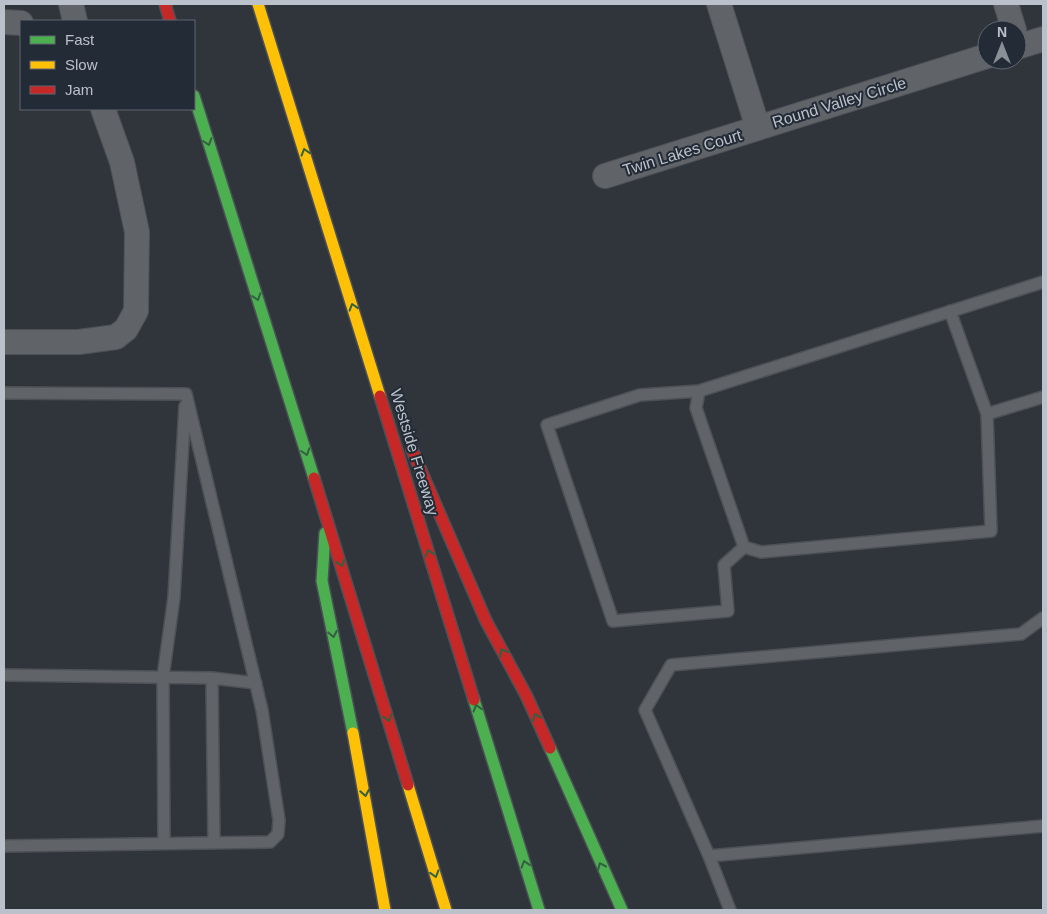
<svg xmlns="http://www.w3.org/2000/svg" width="1047" height="914" viewBox="0 0 1047 914" font-family="Arial,sans-serif">
<style>
.lines{fill:none;stroke-linecap:round;stroke-linejoin:round}
.lane-casing{stroke:#4d5156;stroke-width:14}
.street-casing{stroke:#4d5156;stroke-width:26}
.fast-casing{stroke:#4c5157;stroke-width:14}
.slow-casing{stroke:#4c5157;stroke-width:14}
.jam-casing{stroke:#4c5157;stroke-width:14}
.lane{stroke:#606368;stroke-width:11}
.street{stroke:#606368;stroke-width:24}
.fast{stroke:#4caf50;stroke-width:11}
.slow{stroke:#ffc107;stroke-width:11}
.jam{stroke:#c62828;stroke-width:11}
.oneway{stroke:#336040}
.labels{text-anchor:middle;stroke-width:4;stroke-linejoin:round;paint-order:stroke}
.street-label{font-size:16px;fill:#bbc1ca;stroke:#232b36}
</style>
<rect width="100%" height="100%" fill="#2f353b"/>
<g class="lines">
<g class="lane-casing">
<path id="lane" d="M1043 282 699 391 696 408 744 547 761 552 991 531 987 414 1043 397
M950 311 987 414
M699 391 640 395 547 425 613 621 728 611 724 565 744 547
M4 393 186 394 262 710 279 820 278 834 270 842 4 846
M4 675 212 678 256 683
M212 678 214 843
M164 843 163 677 174 597 185 406
M709 856 1043 826
M730 910 709 856 645 710 671 665 1021 634 1043 618"/>
</g>
<g class="street-casing">
<path id="street" d="M71 4 75 21
M719 4 758 128
M1006 4 1014 30
M4 22 21 23
M1017 47 1043 39
M605 176 987 56
M4 342H79L116 337 126 329 136 311 137 232 122 162 103 109"/>
</g>
<g class="fast-casing">
<path id="fast" d="M194 96 314 478
M325 533 322 581 353 733
M474 700 539 910
M550 748 622 910"/>
</g>
<g class="slow-casing">
<path id="slow" d="M258 4 380 396
M353 733 385 910
M408 785 446 910"/>
</g>
<g class="jam-casing">
<path id="jam" d="M165 4 170 21
M380 396 474 700
M412 450 486 621 526 695 550 748
M314 478 408 785"/>
</g>
<use href="#lane" class="lane"/>
<use href="#street" class="street"/>
<use href="#fast" class="fast"/>
<use href="#slow" class="slow"/>
<use href="#jam" class="jam"/>
</g>
<defs><path id="oneway-chevron" d="M-2-3.5L2.5 0L-2 3.5" fill="none" stroke-width="1.6" stroke-linecap="round" stroke-linejoin="round" transform="scale(1.25)"/></defs>
<g class="oneway">
<use href="#oneway-chevron" transform="translate(208 142) rotate(72)"/>
<use href="#oneway-chevron" transform="translate(305 152) rotate(-107)"/>
<use href="#oneway-chevron" transform="translate(257 297) rotate(72)"/>
<use href="#oneway-chevron" transform="translate(353 307) rotate(-107)"/>
<use href="#oneway-chevron" transform="translate(306 452) rotate(72)"/>
<use href="#oneway-chevron" transform="translate(429 553) rotate(-107)"/>
<use href="#oneway-chevron" transform="translate(341 563) rotate(73)"/>
<use href="#oneway-chevron" transform="translate(333 634) rotate(79)"/>
<use href="#oneway-chevron" transform="translate(503 652) rotate(-118)"/>
<use href="#oneway-chevron" transform="translate(477 708) rotate(-107)"/>
<use href="#oneway-chevron" transform="translate(536 717) rotate(-114)"/>
<use href="#oneway-chevron" transform="translate(388 718) rotate(73)"/>
<use href="#oneway-chevron" transform="translate(365 793) rotate(80)"/>
<use href="#oneway-chevron" transform="translate(525 864) rotate(-107)"/>
<use href="#oneway-chevron" transform="translate(601 866) rotate(-114)"/>
<use href="#oneway-chevron" transform="translate(435 874) rotate(73)"/>
</g>
<g class="labels">
<g class="street-label">
<text transform="translate(839 102) rotate(-17)" y="6">Round Valley Circle</text>
<text transform="translate(682 152) rotate(-17)" y="6">Twin Lakes Court</text>
<text transform="translate(415 452) rotate(73)" y="6">Westside Freeway</text>
</g>
</g>
<rect width="1047" height="914" fill="none" stroke="#bbc1ca" stroke-width="10"/>
<rect x="20" y="20" width="175" height="90" fill="#232b36" stroke="#606771"/>
<rect x="30" y="36" width="25" height="8" fill="#4caf50" stroke="#606771"/>
<text x="65" y="45" font-size="15" fill="#bbc1ca">Fast</text>
<rect x="30" y="61" width="25" height="8" fill="#ffc107" stroke="#606771"/>
<text x="65" y="70" font-size="15" fill="#bbc1ca">Slow</text>
<rect x="30" y="86" width="25" height="8" fill="#c62828" stroke="#606771"/>
<text x="65" y="95" font-size="15" fill="#bbc1ca">Jam</text>
<g transform="translate(1002 45)"><circle r="24" fill="#232b36" stroke="#606771"/>
<path d="M0-4L9 19L0 12L-9 19Z" fill="#8a9098"/>
<text y="-8" font-size="14" font-weight="bold" text-anchor="middle" fill="#bbc1ca">N</text>
</g>
</svg>
